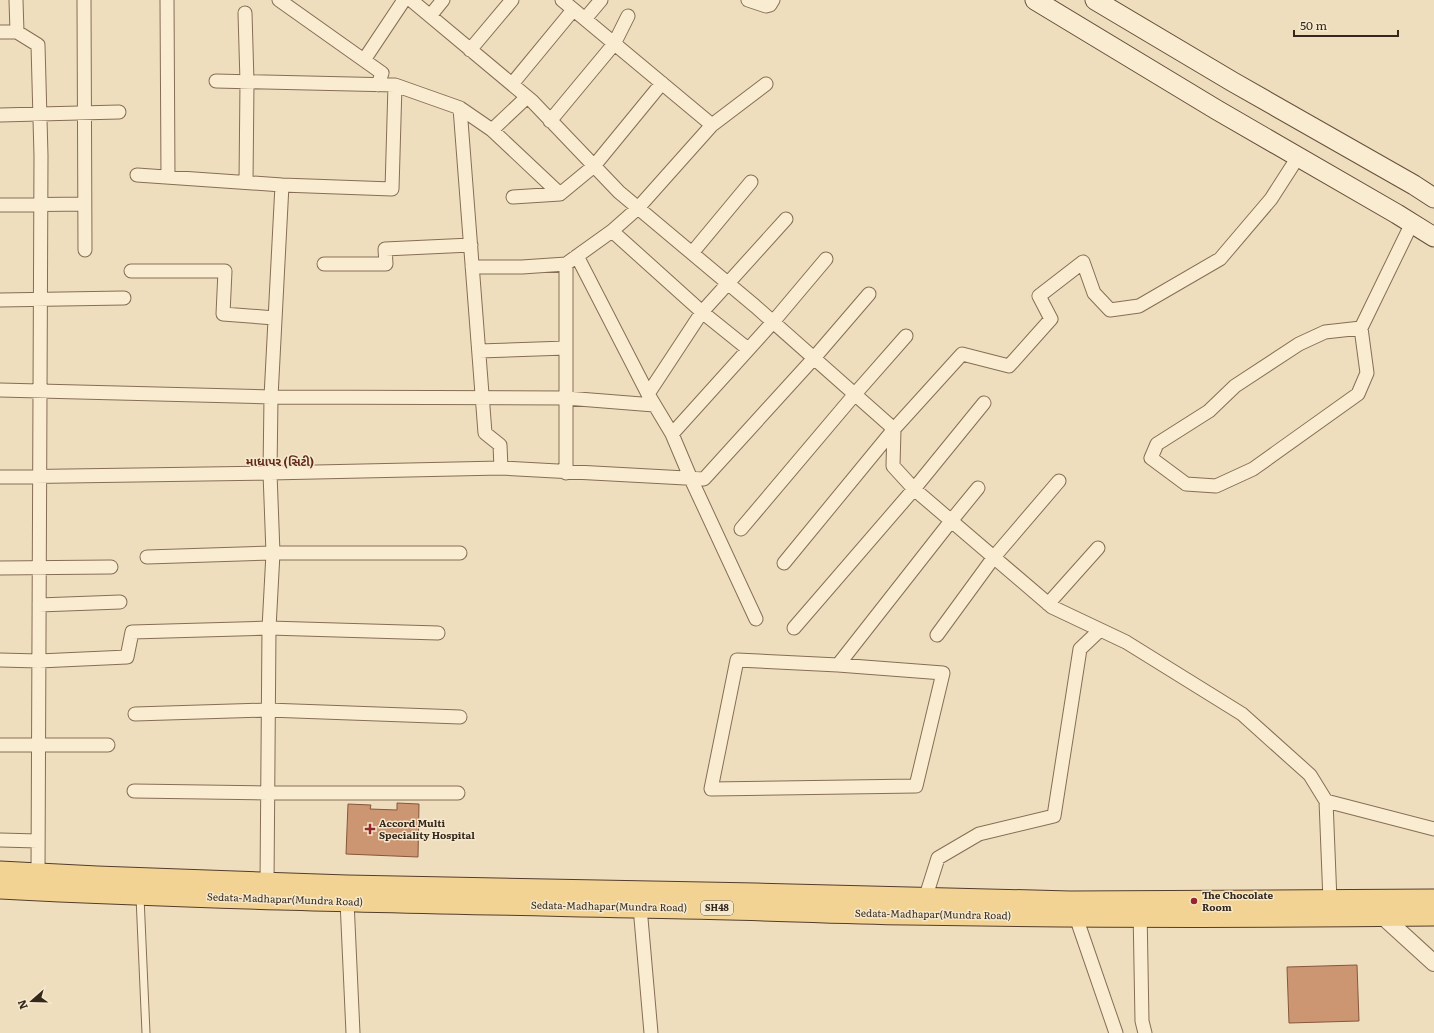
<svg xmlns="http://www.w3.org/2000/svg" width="1434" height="1033" viewBox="0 0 1434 1033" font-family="Literata,'Noto Sans Gujarati',serif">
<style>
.building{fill:#cd9672;stroke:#85573c}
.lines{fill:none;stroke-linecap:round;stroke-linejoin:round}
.service-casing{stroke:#866e56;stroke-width:9}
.minor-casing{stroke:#866e56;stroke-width:15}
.tertiary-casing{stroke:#866e56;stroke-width:18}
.secondary-casing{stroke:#674f3a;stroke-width:21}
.primary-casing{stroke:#533d2b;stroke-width:23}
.service{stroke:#f9ecd0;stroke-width:7}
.minor{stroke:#f9ecd0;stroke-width:13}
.tertiary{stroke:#f9ecd0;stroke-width:16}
.secondary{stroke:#f9ecd0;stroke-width:19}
.primary{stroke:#f3d393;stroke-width:21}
.poi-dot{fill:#952629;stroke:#f5e9cd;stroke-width:1.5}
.labels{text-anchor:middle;stroke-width:3;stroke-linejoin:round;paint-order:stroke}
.shield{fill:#f5e9cd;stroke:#6f6150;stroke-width:1}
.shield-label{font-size:9px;font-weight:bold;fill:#35271b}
.poi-label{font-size:10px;font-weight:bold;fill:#35271b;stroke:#f5e9cd;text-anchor:start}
.street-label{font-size:10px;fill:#35271b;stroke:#f5e9cd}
.quarter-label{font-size:12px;font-weight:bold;fill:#62281a;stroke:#f5e9cd}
</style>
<rect width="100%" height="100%" fill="#eedebd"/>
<path class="building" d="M397 803 419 804 418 857 346 854 348 804 371 805 370 809 397 810Z
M1357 965 1359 1021 1289 1023 1287 967Z"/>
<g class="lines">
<g class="service-casing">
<path id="service" d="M140 897 146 1033"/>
</g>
<g class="minor-casing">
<path id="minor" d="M16 0 17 32 38 45 41 156 38 874
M84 0 85 250
M167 0 168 177
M279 0 382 73 378 85
M411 0 532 101 619 192 755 306 894 429 893 466 914 489 1052 607 1126 642 1242 714 1310 775 1326 801 1330 901
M562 0 712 125
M748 0 766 6 770 5 773 0
M245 13 247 82 246 182
M430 16 443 0
M585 19 601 0
M0 32H17
M470 50 512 0
M364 60 404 0
M216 81 395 85 460 108 492 130 560 194
M512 84 573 10
M460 108 485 433 500 445 501 468
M0 115 119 112
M550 121 614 44 628 16
M492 130 527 97
M137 175 282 185 392 189 395 85
M513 197 560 194 594 166 662 83
M0 205 85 204
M612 231 702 312 748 349
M692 253 751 182
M577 256 648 394 672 434 691 479 756 619
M324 264H386L385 249 471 245
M472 267H522L566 264 612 231 638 208 712 125 766 84
M131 271H225L223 314 275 318
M0 300 124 298
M1361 328 1325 332 1299 344 1235 386 1209 411 1157 444 1151 458 1186 484 1216 486 1253 469 1358 394 1367 373 1361 328 1412 223
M479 351 566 348
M0 390 271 397 566 398 654 405
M648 394 702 312 786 219
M672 434 773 322 826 259
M566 473V264
M0 477 270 473 501 468 704 479 814 358 869 294
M741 529 855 394 906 336
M147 557 273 553H460
M784 563 894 429 962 354 1009 366 1051 319 1039 296 1083 262 1094 293 1110 310 1139 306 1220 259 1271 199 1298 157
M0 568 111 567
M1048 604 1098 548
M39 605 120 602
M794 628 914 489 984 403
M937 635 994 557 1059 481
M0 660 39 661 127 657 132 632 269 628 438 633
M838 665 943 673 916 786 711 789 737 660 838 665 951 521 978 488
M135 714 268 710 460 717
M0 745H108
M134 791 268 793H458
M1326 801 1434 829
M0 840 38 841
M267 883 269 628 273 553 270 473 271 397 282 185
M925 899 938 858 979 834 1054 816 1080 649 1100 630
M347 901 353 1033
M640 907 651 1033
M1140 909 1142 1021 1145 1033
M1076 917 1116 1033"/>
</g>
<g class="tertiary-casing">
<path id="tertiary" d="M1378 912 1434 963"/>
</g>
<g class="secondary-casing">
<path id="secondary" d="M1035 0 1217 110 1397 214 1434 237
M1095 0 1233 82 1414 185 1434 198"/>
</g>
<g class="primary-casing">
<path id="primary" d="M0 872 97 877 347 886 756 894 1070 902 1434 900
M0 888C228 900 456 903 685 908 759 909 833 913 908 914 1083 917 1259 917 1434 915"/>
</g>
<use href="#service" class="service"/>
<use href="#minor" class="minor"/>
<use href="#tertiary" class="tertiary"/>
<use href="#secondary" class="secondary"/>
<use href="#primary" class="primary"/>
</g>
<g class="poi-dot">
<path d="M368 823h4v4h4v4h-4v4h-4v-4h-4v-4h4z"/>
<circle cx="1194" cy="901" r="4"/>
</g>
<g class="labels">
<rect class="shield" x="701" y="901" width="32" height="14" rx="3"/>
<g class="shield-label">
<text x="717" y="911">SH48</text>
</g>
<g class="poi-label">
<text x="379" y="827">Accord Multi<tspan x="379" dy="12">Speciality Hospital</tspan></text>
<text x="1202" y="899">The Chocolate<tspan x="1202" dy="12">Room</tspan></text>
</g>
<g class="street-label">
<text transform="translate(285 899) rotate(2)" y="4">Sedata-Madhapar(Mundra Road)</text>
<text transform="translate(609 906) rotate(1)" y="4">Sedata-Madhapar(Mundra Road)</text>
<text transform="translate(933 914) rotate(1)" y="4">Sedata-Madhapar(Mundra Road)</text>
</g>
<g class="quarter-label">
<text x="280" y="466">માધાપર (સિટી)</text>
</g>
</g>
<g transform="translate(32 1001) rotate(250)" stroke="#f5e9cd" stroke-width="3" paint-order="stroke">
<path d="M0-3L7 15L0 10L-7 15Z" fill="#35271b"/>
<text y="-6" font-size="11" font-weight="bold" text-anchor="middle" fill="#35271b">N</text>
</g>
<path d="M1294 30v6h104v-6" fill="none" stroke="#35271b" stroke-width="2"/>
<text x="1300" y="30" font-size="12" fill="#35271b" stroke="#f5e9cd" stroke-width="3" paint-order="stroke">50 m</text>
</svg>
